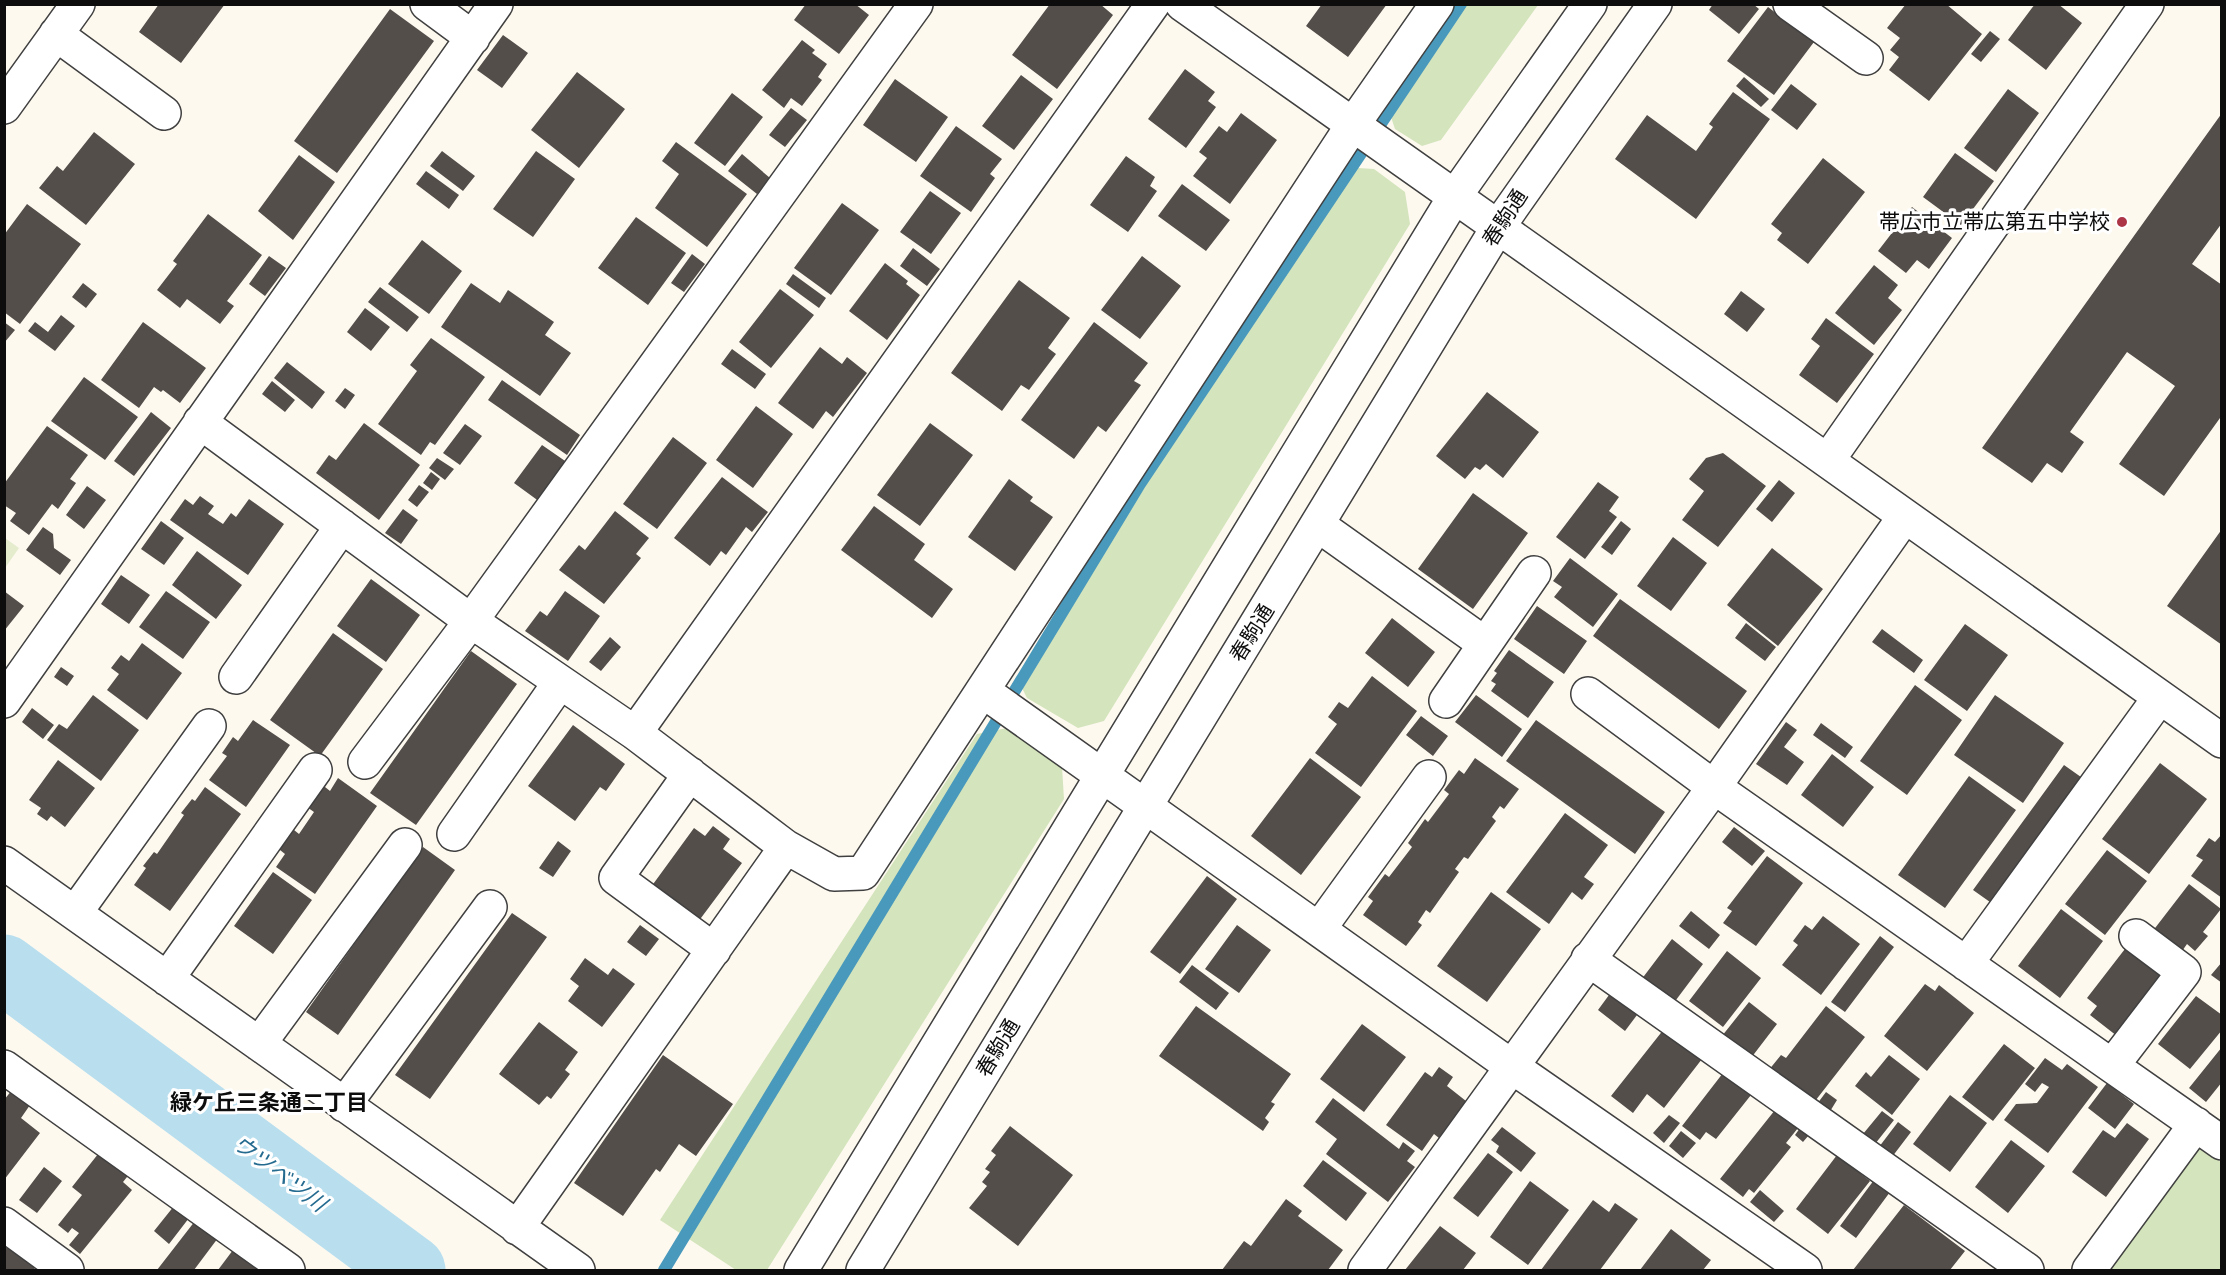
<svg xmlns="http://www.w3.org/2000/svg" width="2226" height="1275" viewBox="0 0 2226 1275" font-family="'Libre Baskerville','Noto Sans JP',serif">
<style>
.green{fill:#d4e4bc}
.pitch{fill:#e4eccd}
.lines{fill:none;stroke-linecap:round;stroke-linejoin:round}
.stream{stroke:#4999bd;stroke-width:12}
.river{stroke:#b9dfef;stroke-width:69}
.building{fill:#544e4b}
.minor-casing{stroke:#404040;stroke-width:36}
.minor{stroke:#fff;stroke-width:33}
.poi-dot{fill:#ad3646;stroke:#fff;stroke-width:2}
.labels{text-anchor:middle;stroke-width:6;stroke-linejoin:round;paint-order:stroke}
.street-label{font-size:21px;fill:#0d0d0d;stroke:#fff}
.poi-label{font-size:21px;fill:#0d0d0d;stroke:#fff;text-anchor:end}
.neighbourhood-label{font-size:22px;font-weight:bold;fill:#0d0d0d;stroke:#fff}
.water-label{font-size:22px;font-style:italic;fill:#256b90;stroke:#fff}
</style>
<rect width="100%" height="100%" fill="#fdf9ef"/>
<path class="green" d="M1455 5H1538L1441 140 1422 146 1395 129 1386 102Z
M1343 167 1374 169 1405 192 1410 224 1104 721 1078 728 1027 698 1017 678Z
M1007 728 1062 767 1064 799 767 1270H736L660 1220 977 734Z
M2196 1144 2221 1162V1270H2105Z"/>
<path class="pitch" d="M5 538 19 548 5 568Z"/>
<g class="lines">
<path class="stream" d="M664 1270 1140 484 1461 4"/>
<path class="river" d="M4 969 411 1270"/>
</g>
<path class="building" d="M159 4H225L181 63 139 32Z
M806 4H855L869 15 839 54 794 20Z
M1050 4H1100L1113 15 1057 89 1012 55Z
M1322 4H1387L1348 57 1306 26Z
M1713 4H1753L1759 9 1739 34 1709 10Z
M1906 4H1946L1982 34 1929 101 1889 70 1899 57 1890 50 1900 38 1887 28Z
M2035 4H2058L2082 23 2046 70 2008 40Z
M1768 7 1814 42 1774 95 1727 61Z
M390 9 434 41 337 173 294 141Z
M1990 31 2000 39 1981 62 1971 54Z
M503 35 528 53 502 88 477 70Z
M802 40 815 50 812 53 827 64 818 77 822 80 802 106 791 98 784 108 762 90Z
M1185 69 1215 92 1208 101 1216 107 1186 148 1148 119Z
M577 72 625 109 579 168 531 130Z
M1021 75 1053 99 1014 150 982 126Z
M1744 77 1769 99 1761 107 1736 86Z
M895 79 948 117 916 162 863 125Z
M1791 84 1817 104 1797 130 1771 110Z
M2008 89 2039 113 1996 172 1964 148Z
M1733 92 1770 119 1696 219 1615 159 1647 115 1696 151 1713 127 1709 124Z
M732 93 763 117 725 166 694 143Z
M791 108 807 120 785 147 769 135Z
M1241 113 1277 140 1230 204 1193 176 1207 158 1199 152 1219 126 1227 132Z
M2222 113V223L2192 264 2222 285V419L2220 418 2164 496 2119 464 2175 386 2127 352 2070 432 2084 442 2062 473 2047 463 2032 483 1982 448Z
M956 126 1002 159 990 174 995 178 971 212 920 176Z
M94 132 135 164 86 225 39 188 57 166 63 171Z
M676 142 747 194 707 247 655 208 679 174 662 161Z
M442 151 475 176 463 191 430 166Z
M536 151 575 179 533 237 493 209Z
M1955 153 1994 181 1961 225 1923 197Z
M742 154 770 178 757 194 728 171Z
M299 155 335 182 293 240 258 211Z
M1126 156 1155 177 1150 186 1157 191 1128 232 1090 205Z
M1823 158 1865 192 1808 264 1777 240 1782 233 1771 224Z
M426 171 459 195 449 209 416 184Z
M1182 184 1230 220 1206 251 1158 216Z
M930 191 961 213 931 254 900 232Z
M842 203 879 230 831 295 794 268Z
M27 204 81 244 20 324 4 312V235Z
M1912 207 1952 238 1929 269 1917 260 1906 273 1878 251Z
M208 214 262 255 227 301 234 306 220 324 187 299 180 308 157 290 177 264 173 261Z
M636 217 686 253 648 305 598 268Z
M422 240 462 271 429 314 388 284Z
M913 248 940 269 927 286 900 266Z
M692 254 705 264 684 292 671 283Z
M269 256 286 268 265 296 249 284Z
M1142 256 1181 286 1140 339 1101 310Z
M885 263 908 281 906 284 920 295 887 340 849 311Z
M1874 265 1898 285 1888 298 1902 310 1874 345 1835 313Z
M793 274 826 298 819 308 786 284Z
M1019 280 1070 318 1048 348 1056 354 1029 390 1021 385 1002 411 951 373Z
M83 283 97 294 86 308 72 297Z
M471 283 500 303 508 290 554 322 545 335 571 353 540 396 441 327Z
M380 287 419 317 407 332 368 302Z
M780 289 814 315 771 368 739 342Z
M1741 291 1765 309 1747 332 1724 314Z
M365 308 390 327 371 351 347 332Z
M61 315 75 326 55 351 28 331 35 322 48 332Z
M1826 318 1874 354 1837 403 1799 375 1820 346 1811 339Z
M4 322 15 330 4 343Z
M143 322 206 368 180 403 163 390 161 392 154 387 139 408 101 380Z
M1094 322 1148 363 1134 381 1141 385 1106 432 1098 426 1074 459 1021 420Z
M431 338 485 377 435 445 430 442 421 455 378 424 417 371 410 365Z
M820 347 842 364 847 357 867 373 833 417 826 411 813 429 778 403Z
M732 349 766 374 755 389 721 364Z
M287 362 325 392 312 409 274 378Z
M84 377 138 417 105 460 51 421Z
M502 380 580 435 567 455 488 400Z
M272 381 295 400 285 412 262 394Z
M345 388 355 395 345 409 335 401Z
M1487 392 1539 432 1503 478 1486 464 1480 470 1475 467 1465 479 1436 456Z
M756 406 793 434 753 488 716 460Z
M151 412 171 428 134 476 114 461Z
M364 423 420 465 379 520 316 473 329 455 336 460Z
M930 423 973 455 920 526 877 495Z
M465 424 482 436 460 465 443 453Z
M47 426 88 455 70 479 76 483 58 509 52 504 29 535 10 521 16 513 4 505V484Z
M673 437 707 463 657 529 623 504Z
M542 445 568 463 540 502 514 483Z
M1723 453 1766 486 1718 547 1682 520 1704 491 1689 479 1706 458Z
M437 458 454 469 445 480 429 468Z
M431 472 440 479 432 490 423 483Z
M722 477 768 512 752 532 746 527 726 555 721 551 710 566 674 538Z
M1009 479 1033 497 1030 501 1053 517 1015 571 968 537Z
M1779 480 1795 493 1772 522 1756 509Z
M1598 482 1619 497 1609 511 1617 517 1585 559 1556 537Z
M419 485 429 492 417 507 408 500Z
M87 486 106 500 84 529 66 515Z
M1473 493 1528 533 1473 609 1418 569Z
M200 496 214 506 208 514 223 524 231 513 236 517 249 499 284 524 248 575 170 520 185 499 193 505Z
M874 506 925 544 914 560 953 589 932 618 841 550Z
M403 509 418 520 401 544 385 533Z
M615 511 649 538 636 554 641 558 604 604 559 570 579 545 585 550Z
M161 521 184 538 164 565 141 549Z
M1621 521 1631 529 1612 555 1601 547Z
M43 527 53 534 54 548 71 560 60 575 26 550Z
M2222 529V645L2167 606Z
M1673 537 1707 563 1671 611 1637 586Z
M1772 548 1823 589 1778 646 1727 605Z
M197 551 242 585 216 619 172 585Z
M1570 558 1618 594 1593 627 1554 597 1562 587 1553 581Z
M121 575 150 595 129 624 101 604Z
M371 579 420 615 386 662 337 626Z
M4 591 24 606 4 631Z
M166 591 210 622 183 659 139 627Z
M565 591 600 616 568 661 525 631 540 611 547 616Z
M1620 599 1747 691 1719 729 1593 636Z
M1537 606 1587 641 1564 674 1514 639Z
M1392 618 1435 652 1408 687 1365 653Z
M1746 623 1776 647 1765 661 1735 638Z
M1965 624 2008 655 1967 711 1924 680Z
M1882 629 1923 660 1914 673 1872 642Z
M333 633 383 669 320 756 270 720Z
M610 637 621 647 601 671 589 662Z
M142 643 182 673 147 720 107 690 119 674 111 668 121 655 129 661Z
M1509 650 1554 682 1528 718 1491 691 1496 684 1491 681 1497 673 1494 671Z
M471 651 517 684 416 825 370 793Z
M61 667 74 676 67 686 54 677Z
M1372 676 1417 711 1361 787 1315 753 1337 724 1328 717 1339 702 1348 708Z
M1915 685 1962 720 1907 795 1860 761Z
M93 695 139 730 101 781 47 740 59 724 67 729Z
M1476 695 1522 729 1502 757 1455 722Z
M1995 695 2064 743 2023 803 1954 755Z
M32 708 54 725 43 739 22 722Z
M1421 716 1448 736 1433 756 1406 735Z
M253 720 290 745 246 807 209 780 227 756 222 753 233 737 238 741Z
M1536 720 1665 812 1635 854 1506 761Z
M1786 722 1797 730 1784 747 1804 762 1787 785 1756 764Z
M1821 723 1853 747 1845 758 1813 735Z
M573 725 625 764 606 791 600 787 575 821 528 786Z
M1832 754 1874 787 1843 827 1801 795Z
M1310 758 1361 797 1301 875 1251 836Z
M1475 758 1519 789 1504 809 1500 806 1492 817 1496 821 1468 859 1464 857 1455 869 1459 872 1430 913 1426 910 1418 922 1422 925 1406 946 1363 915 1373 901 1368 897 1385 874 1389 877 1412 847 1408 843 1425 819 1428 822 1449 794 1444 790 1459 770 1464 774Z
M58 760 95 788 65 827 51 816 47 821 37 814 41 808 29 800Z
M2160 763 2207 799 2149 874 2102 839Z
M2064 765 2088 782 1997 907 1973 890Z
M1969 776 2016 810 1945 908 1898 875Z
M338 778 377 806 315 894 276 867 285 854 275 846 289 826 299 834 314 812 304 805 320 783 330 791Z
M205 787 241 814 170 911 134 885 146 868 143 866 154 852 157 854 184 815 181 813 192 799 195 801Z
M1565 813 1608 845 1584 877 1594 884 1582 900 1572 892 1549 924 1506 892Z
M713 826 730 839 723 849 742 863 698 922 651 887 694 828 705 836Z
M1734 827 1765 851 1752 866 1722 842Z
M2222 834V898L2191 876 2203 860 2196 856 2209 838 2215 842Z
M558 841 571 851 553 877 539 868Z
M423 847 455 870 338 1035 306 1012Z
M2107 850 2147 881 2105 935 2065 904Z
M1767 856 1803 883 1756 946 1723 923 1732 911 1727 908Z
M273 872 312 900 273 954 234 926Z
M1207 876 1237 899 1180 974 1150 952Z
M2189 884 2221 909 2203 932 2208 936 2195 951 2187 944 2180 954 2152 932Z
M1491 892 1541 929 1487 1002 1437 966Z
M2061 909 2103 941 2060 998 2018 966Z
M1691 911 1720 935 1709 949 1679 926Z
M512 913 547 937 430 1099 395 1075Z
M1823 916 1860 944 1821 995 1782 965 1798 945 1793 941 1805 925 1812 930Z
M640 925 659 939 646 956 627 942Z
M1237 925 1271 950 1239 993 1205 969Z
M1880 936 1894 947 1845 1012 1831 1002Z
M1672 939 1703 964 1670 1008 1638 984Z
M2128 945 2165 973 2117 1036 2090 1015 2097 1006 2087 998Z
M1727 951 1761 978 1723 1027 1689 1001Z
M585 958 608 975 613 968 635 984 602 1027 568 1001 579 986 570 979Z
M2222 962V983L2211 975Z
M1192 965 1229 993 1216 1010 1179 982Z
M1925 984 1935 991 1939 985 1974 1013 1927 1071 1884 1036Z
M1609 995 1637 1015 1625 1031 1598 1010Z
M2196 996 2222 1015V1030L2190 1069 2158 1044Z
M1749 1002 1777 1024 1751 1058 1722 1036Z
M1196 1006 1291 1074 1271 1102 1275 1104 1265 1118 1269 1122 1263 1131 1159 1056Z
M1826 1006 1865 1037 1812 1105 1768 1071 1781 1055 1786 1058Z
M539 1022 578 1052 565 1070 570 1074 551 1099 547 1096 539 1105 499 1074Z
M1362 1024 1406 1057 1364 1112 1320 1079Z
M1664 1029 1702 1059 1664 1108 1647 1094 1633 1113 1611 1096Z
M2004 1044 2035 1068 1993 1121 1962 1097Z
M2222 1047V1082L2206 1102 2189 1088Z
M663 1055 733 1104 696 1156 679 1144 660 1172 656 1169 623 1216 574 1183Z
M1889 1055 1920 1079 1892 1115 1855 1086 1866 1072 1871 1077Z
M2045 1058 2062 1070 2067 1064 2098 1087 2048 1153 2004 1120 2016 1104 2037 1103 2049 1087 2042 1083 2035 1092 2025 1084Z
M1439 1067 1453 1077 1447 1086 1466 1101 1439 1138 1434 1134 1422 1151 1386 1125 1425 1072 1432 1077Z
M1723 1073 1751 1095 1716 1139 1706 1132 1700 1140 1682 1126Z
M2107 1083 2134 1104 2115 1129 2088 1108Z
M12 1090 30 1105 21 1118 40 1133 4 1180V1100Z
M1826 1092 1837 1100 1829 1113 1817 1104Z
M1950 1095 1987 1123 1950 1172 1913 1144Z
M1333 1098 1399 1149 1403 1142 1415 1151 1407 1161 1415 1167 1388 1202 1326 1154 1337 1139 1315 1122Z
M1775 1110 1798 1128 1786 1143 1791 1147 1754 1193 1749 1189 1743 1197 1720 1179Z
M1882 1111 1894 1120 1875 1144 1863 1134Z
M1669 1115 1680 1123 1664 1143 1653 1133Z
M1898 1122 1911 1132 1892 1157 1879 1147Z
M2127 1123 2149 1139 2106 1197 2072 1172 2103 1130 2115 1138Z
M1010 1126 1073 1175 1018 1246 969 1208 987 1186 982 1182 990 1172 985 1169 996 1155 991 1151Z
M1502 1127 1536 1153 1521 1172 1496 1152 1499 1146 1491 1140Z
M1800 1128 1809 1135 1803 1142 1795 1135Z
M1681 1131 1696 1143 1683 1158 1669 1146Z
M2011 1140 2045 1166 2008 1213 1975 1187Z
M102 1149 131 1172 123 1182 132 1190 80 1254 69 1245 79 1233 72 1228 68 1233 58 1225 82 1195 72 1187Z
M1488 1153 1513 1172 1478 1217 1453 1198Z
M1837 1155 1870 1181 1828 1234 1796 1209Z
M1323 1160 1367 1193 1346 1221 1303 1186Z
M44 1167 62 1181 37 1213 19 1200Z
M1874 1180 1890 1192 1856 1238 1840 1226Z
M1530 1181 1569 1210 1528 1265 1490 1237Z
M1760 1190 1784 1211 1774 1222 1750 1202Z
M1286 1199 1302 1211 1298 1216 1343 1250 1328 1270H1222L1244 1241 1251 1246Z
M1593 1200 1609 1212 1615 1203 1638 1219 1600 1270H1541Z
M1904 1205 1965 1251 1950 1270H1853Z
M174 1206 189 1218 169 1244 154 1231Z
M195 1221 218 1238 194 1270H157Z
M1440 1226 1476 1253 1463 1270H1405Z
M1671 1229 1711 1260 1703 1270H1640Z
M7 1247 36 1267 33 1270H4V1251Z
M233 1250 260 1270H218Z"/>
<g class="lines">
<g class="minor-casing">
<path id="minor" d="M427 4 473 38
M1182 4 1498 227 2222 741
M1790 4 1866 58
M56 34 164 113
M4 107 78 4
M200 422 471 621 635 733 786 847 834 874 863 873 1352 126 1437 4
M1828 460 2147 4
M1318 525 1485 644
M236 677 342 526
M983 691 1511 1066 1805 1270
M1588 694 1714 787 2222 1143
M4 701 496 4
M1446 701 1534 573
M635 733 1153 4
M365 762 471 621 916 4
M690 774 616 878 714 950
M454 834 560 682
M4 863 578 1270
M75 913 209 726
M1319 929 1429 777
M1588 959 2027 1270
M1966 964 2160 697
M167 979 315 770
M259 1044 405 845
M2112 1066 2184 972 2136 936
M4 1067 288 1270
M344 1105 490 907
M4 1224 67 1270
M517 1228 786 847
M801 1270 1455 196 1590 4
M863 1270 1498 227 1655 4
M1365 1270 1714 787 1905 516
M2089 1270 2196 1124"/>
</g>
<use href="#minor" class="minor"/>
</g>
<circle class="poi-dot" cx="2122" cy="222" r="6"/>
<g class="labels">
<g class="street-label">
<text transform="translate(1505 218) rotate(-57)" y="7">春駒通</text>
<text transform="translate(1252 633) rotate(-58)" y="7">春駒通</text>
<text transform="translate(998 1048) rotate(-59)" y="7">春駒通</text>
</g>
<g class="poi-label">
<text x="2110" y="229">帯広市立帯広第五中学校</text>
</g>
<g class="neighbourhood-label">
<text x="269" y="1110">緑ケ丘三条通二丁目</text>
</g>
<g class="water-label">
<text transform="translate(280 1173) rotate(37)" y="8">ウツベツ川</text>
</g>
</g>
<rect width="2226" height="1275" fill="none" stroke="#0d0d0d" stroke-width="12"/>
</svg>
